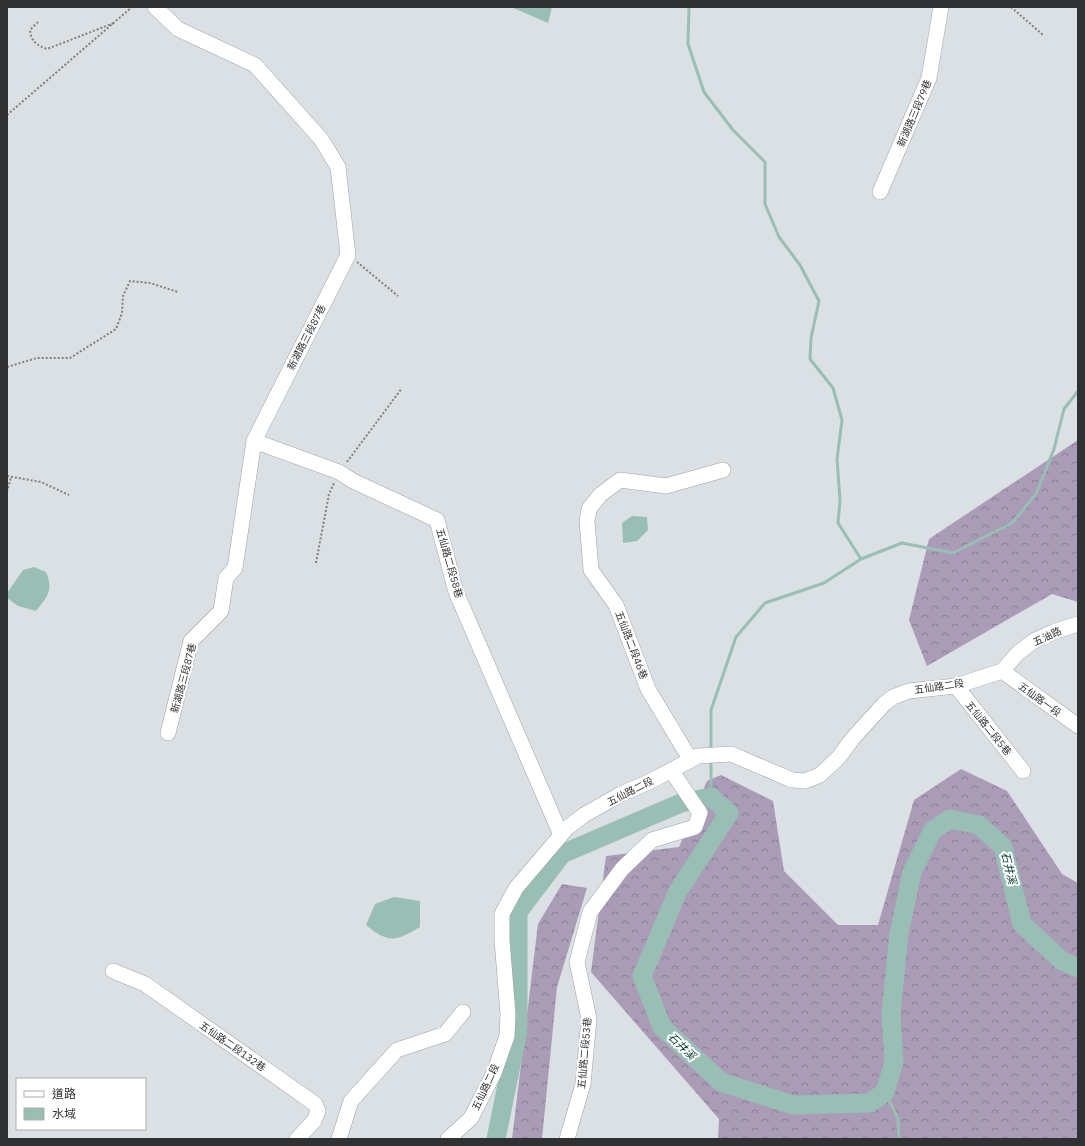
<svg xmlns="http://www.w3.org/2000/svg" width="1085" height="1146" viewBox="0 0 1085 1146" font-family="'IBM Plex Sans','Noto Sans TC',sans-serif">
<style>
.forest{fill:url(#forest-crowns)}
.water{fill:#99bfb4}
.lines{fill:none;stroke-linecap:round;stroke-linejoin:round}
.stream{stroke:#99bfb4;stroke-width:3}
.river{stroke:#99bfb4;stroke-width:19}
.minor-casing{stroke:#9ea3a7;stroke-width:16}
.path{stroke:#7d8184;stroke-width:2;stroke-dasharray:2 2;stroke-linecap:butt}
.minor{stroke:#fff;stroke-width:15}
.labels{text-anchor:middle;stroke-width:4;stroke-linejoin:round;paint-order:stroke}
.street-label{font-size:10px;fill:#2f3133;stroke:#fff}
.water-label{font-size:11px;font-style:italic;fill:#0c4337;stroke:#fff}
</style>
<defs>
<pattern id="forest-crowns" width="20" height="18" patternUnits="userSpaceOnUse"><rect width="20" height="18" fill="#aa9bb7"/><path d="M2 6a3 3 0 1 1 6 0M12 15a3 3 0 1 1 6 0" fill="none" stroke="#8b7f95"/></pattern>
</defs>
<rect width="100%" height="100%" fill="#dae0e4"/>
<path class="forest" d="M1078 440V602L1052 594 927 666 909 620 929 539Z
M961 769 1007 791 1062 874 1078 883V1139H718L719 1119 591 972 606 856 679 847 707 781 721 775 773 801 784 871 838 925H878L914 800Z
M562 884 587 888 557 987 542 1139H512L538 924Z"/>
<path class="water" d="M511 7H552L548 23Z
M632 516 647 517 648 530 637 541 623 543 622 523Z
M34 567 46 572C54 590 47 597 36 611L18 606 7 598V593L23 570Z
M394 897 420 901V927C397 941 388 944 366 925L375 904Z"/>
<g class="lines">
<path class="stream" d="M689 7 688 44 704 92 733 130 765 162V204L779 237 800 265 819 301 811 338 810 359 833 388 842 420 837 459 840 500 838 523 861 559
M711 751V710L736 637 765 603 824 583 861 559 902 543 953 553 1012 523 1036 494 1054 449 1064 409 1078 391
M711 759V797
M885 1092 898 1119 899 1139"/>
<path class="river" d="M496 1139 518 1031V912L562 854 681 803 711 797 729 813 678 891 642 976 662 1027 721 1082 793 1105 870 1103 885 1092 894 1062 891 1014 899 934 912 872 933 830 950 819 979 825 1003 847 1022 924 1062 961 1078 968"/>
<g class="minor-casing">
<path id="minor" d="M155 7 178 29 255 65 321 139 338 167 348 255 254 441 235 568 226 578 221 611 191 641 168 733
M880 192 929 78 941 7
M254 441 339 472 353 481 437 520 456 592 561 835
M1002 671 1078 726
M956 686 1023 771
M690 759 648 689 616 605 591 570 587 521 589 509 600 495 620 480 666 486 723 470
M113 971 145 984 315 1104 318 1111 314 1121 297 1139
M339 1139 351 1101 397 1050 445 1034 463 1012
M448 1139 471 1118 494 1073 507 1036 508 1014 502 940V914L516 888 567 828 584 815 621 794 649 782 698 756 731 754 792 780 805 781 820 775 839 757 853 738 884 704 893 697 909 691 956 686 1002 671 1018 653 1035 640 1053 632 1078 624
M567 1139 583 1084 589 1019 577 962 590 912 622 869 652 840 695 827 700 813 671 770"/>
</g>
<path class="path" d="M1011 7 1043 35
M38 22 30 30C31 42 37 45 47 49L114 23
M7 115 132 7
M357 262 398 296
M7 367 37 358H70L116 329 122 313 123 296 130 281 150 283 178 292
M347 462 402 388
M7 476 41 482 69 495
M7 492 11 477
M316 563 329 494 334 483"/>
<use href="#minor" class="minor"/>
</g>
<g class="labels">
<g class="street-label">
<text transform="translate(914 113) rotate(-67)" y="4">新湖路三段79巷</text>
<text transform="translate(306 337) rotate(-63)" y="4">新湖路三段87巷</text>
<text transform="translate(450 563) rotate(74)" y="4">五仙路二段58巷</text>
<text transform="translate(1047 636) rotate(-25)" y="4">五油路</text>
<text transform="translate(632 645) rotate(69)" y="4">五仙路二段46巷</text>
<text transform="translate(183 678) rotate(-75)" y="4">新湖路三段87巷</text>
<text transform="translate(939 686) rotate(-8)" y="4">五仙路二段</text>
<text transform="translate(1040 699) rotate(36)" y="4">五仙路一段</text>
<text transform="translate(989 728) rotate(51)" y="4">五仙路二段5巷</text>
<text transform="translate(630 791) rotate(-27)" y="4">五仙路二段</text>
<text transform="translate(233 1046) rotate(35)" y="4">五仙路二段132巷</text>
<text transform="translate(584 1053) rotate(-85)" y="4">五仙路二段53巷</text>
<text transform="translate(485 1087) rotate(-65)" y="4">五仙路二段</text>
</g>
<g class="water-label">
<text transform="translate(1009 868) rotate(76)" y="4">石井溪</text>
<text transform="translate(682 1046) rotate(44)" y="4">石井溪</text>
</g>
</g>
<rect width="1085" height="1146" fill="none" stroke="#2f3133" stroke-width="16"/>
<rect x="16" y="1078" width="130" height="52" fill="#ffffff" stroke="#acadad"/>
<rect x="24" y="1091" width="20" height="6" fill="#ffffff" stroke="#acadad"/>
<text x="52" y="1098" font-size="12" fill="#2f3133">道路</text>
<rect x="24" y="1108" width="20" height="12" fill="#99bfb4" stroke="#acadad"/>
<text x="52" y="1118" font-size="12" fill="#2f3133">水域</text>
</svg>
